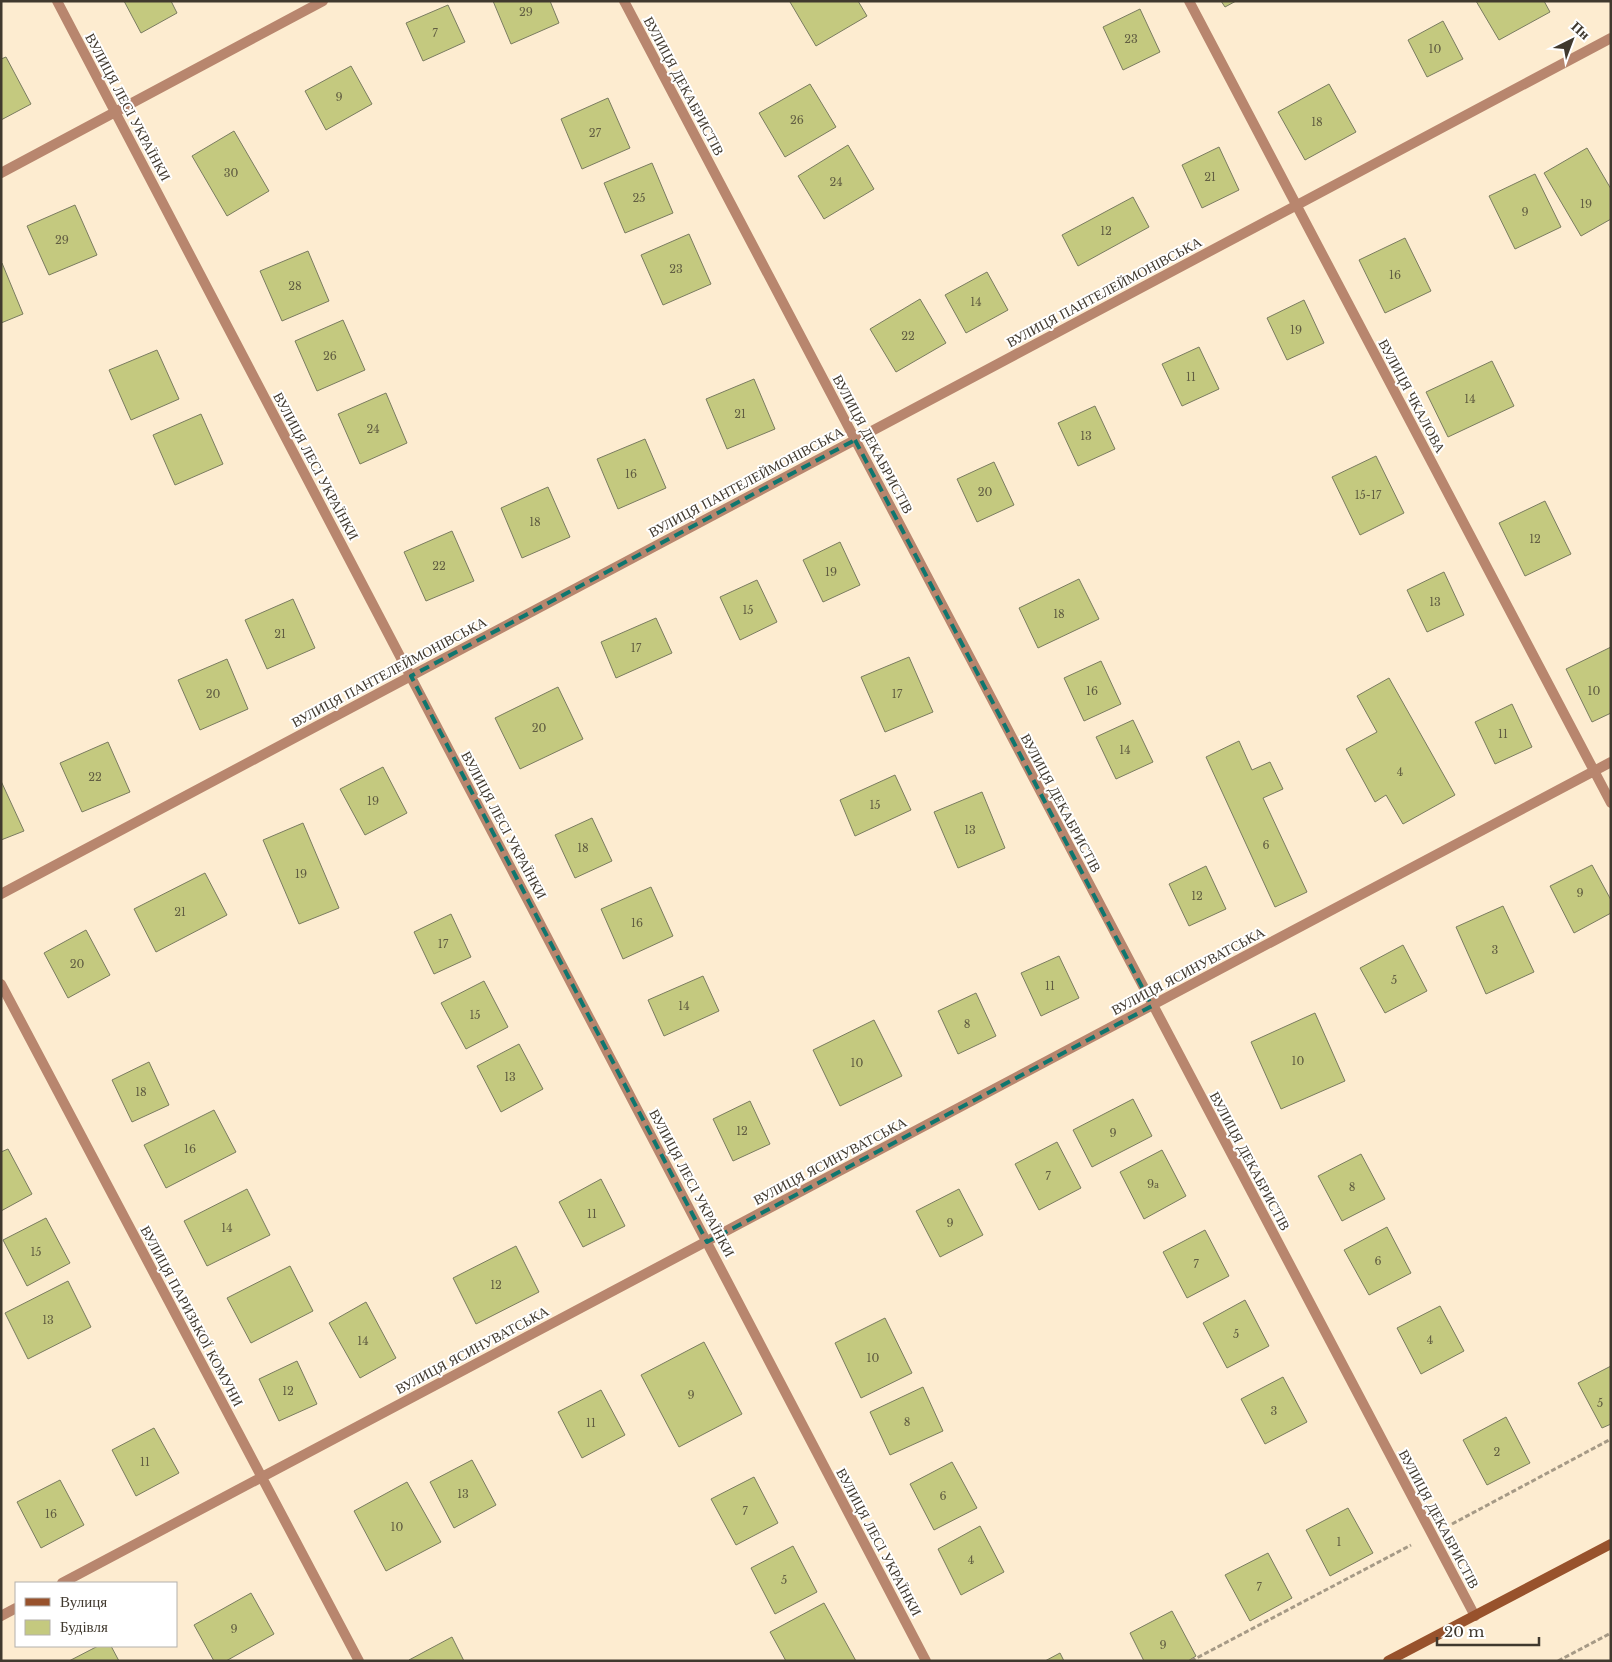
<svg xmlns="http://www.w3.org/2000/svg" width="1612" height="1662" viewBox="0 0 1612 1662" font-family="'Libre Baskerville',serif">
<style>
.building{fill:#c4c97f;stroke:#7a7c60}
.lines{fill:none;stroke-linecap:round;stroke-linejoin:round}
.path{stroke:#a69a86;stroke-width:3;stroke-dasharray:5 2.5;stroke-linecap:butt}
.street{stroke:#b8866e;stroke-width:10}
.secondary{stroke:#98522c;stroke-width:10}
.marked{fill:none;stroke:#0f766e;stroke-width:4;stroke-dasharray:10 6;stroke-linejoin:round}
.labels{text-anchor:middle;stroke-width:4;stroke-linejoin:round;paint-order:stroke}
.number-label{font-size:11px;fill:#615d42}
.street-label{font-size:14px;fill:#40392e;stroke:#fff}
</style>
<rect width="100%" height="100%" fill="#fdecd0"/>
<path class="building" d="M124 1H171L177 13 141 33Z
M493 1H550L559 23 511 44Z
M792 1H858L867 16 816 46 790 2Z
M1221 1H1236L1225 7Z
M1476 1H1544L1550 12 1499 40Z
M448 5 465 42 423 61 406 23Z
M1140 9 1160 52 1123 70 1103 27Z
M1443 21 1463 59 1427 77 1408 40Z
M6 57 31 104 1 120V59Z
M351 66 372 104 326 130 305 91Z
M810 84 836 127 785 157 759 113Z
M1329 84 1356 132 1305 160 1278 112Z
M608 98 630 148 582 169 561 119Z
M234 131 269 191 227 216 192 156Z
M848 145 874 189 824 219 798 176Z
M1219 147 1239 190 1202 208 1182 165Z
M1587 148 1611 189V219L1581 236 1544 173Z
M652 163 673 213 625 233 604 183Z
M1535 174 1561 227 1515 249 1489 196Z
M1133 197 1149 227 1078 266 1062 235Z
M75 205 97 255 49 275 27 226Z
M689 234 711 284 663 305 641 255Z
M1405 238 1431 291 1385 313 1359 260Z
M308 251 329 301 282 321 260 271Z
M2 263 23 314 1 323V264Z
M987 272 1008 310 966 333 945 295Z
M920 299 946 343 896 372 870 329Z
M1304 300 1324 343 1287 360 1267 318Z
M343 320 365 370 317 391 295 341Z
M1199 347 1219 389 1182 406 1162 364Z
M157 350 179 399 131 420 109 370Z
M1492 361 1514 406 1448 437 1426 392Z
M754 379 775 429 727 449 706 399Z
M386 393 407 443 360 464 338 414Z
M1095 406 1115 449 1078 466 1058 423Z
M201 414 223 464 175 485 153 435Z
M645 439 666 488 618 509 597 459Z
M1376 456 1404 513 1360 535 1332 477Z
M994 462 1014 505 977 522 957 479Z
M548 487 570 537 522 558 501 508Z
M1545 501 1571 554 1525 576 1499 523Z
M452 531 474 581 426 601 404 552Z
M840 542 860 585 823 602 803 560Z
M1444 572 1464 615 1427 632 1407 590Z
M1079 579 1099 619 1038 648 1019 608Z
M757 580 777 622 740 640 720 597Z
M293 599 315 648 267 669 245 620Z
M656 618 672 653 616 678 601 642Z
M1611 647V713L1592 722 1566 669Z
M909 657 933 712 885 732 861 677Z
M227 659 248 709 200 730 178 680Z
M1101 661 1121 704 1084 721 1064 678Z
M1389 678 1455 795 1403 824 1386 795 1375 802 1346 749 1377 732 1357 696Z
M558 687 583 739 520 769 495 718Z
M1512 704 1532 747 1495 764 1475 722Z
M1133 720 1153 762 1116 779 1096 737Z
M1239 741 1252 770 1270 762 1283 789 1263 798 1307 892 1275 907 1206 757Z
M108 742 130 792 82 812 60 763Z
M383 767 407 813 365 835 340 789Z
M895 775 911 810 855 836 840 800Z
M1 781 24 831 1 840Z
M982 792 1005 848 958 868 934 812Z
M592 818 612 861 575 878 555 835Z
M303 823 339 908 299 924 263 840Z
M1592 865 1611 900V913L1574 933 1550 886Z
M1206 866 1226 909 1189 926 1169 884Z
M205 873 227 915 156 952 134 909Z
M651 887 673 936 623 959 601 909Z
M1503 906 1534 972 1486 994 1456 927Z
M451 914 471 957 434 974 414 932Z
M86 930 110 975 68 998 44 953Z
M1403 945 1427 991 1385 1013 1360 968Z
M1059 956 1079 998 1041 1016 1021 973Z
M703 976 719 1011 664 1036 648 1000Z
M484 981 508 1027 466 1049 441 1003Z
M976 993 996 1036 958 1054 938 1011Z
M1315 1013 1345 1081 1281 1109 1251 1042Z
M874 1020 902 1076 840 1106 813 1050Z
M519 1044 543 1089 501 1112 477 1066Z
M149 1062 169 1105 132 1122 112 1080Z
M1133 1099 1152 1136 1092 1167 1073 1130Z
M750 1101 770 1144 733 1161 713 1119Z
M214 1110 236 1152 166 1188 144 1145Z
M1057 1142 1081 1188 1039 1210 1015 1164Z
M8 1149 32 1194 1 1211V1152Z
M1162 1150 1186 1196 1144 1219 1120 1172Z
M1361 1154 1385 1199 1342 1221 1318 1176Z
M601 1179 625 1226 583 1247 559 1202Z
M247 1189 270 1235 207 1266 184 1221Z
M959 1189 983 1235 940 1257 916 1211Z
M46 1218 70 1263 27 1286 3 1240Z
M1387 1227 1411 1273 1369 1295 1344 1250Z
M1205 1230 1229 1276 1187 1298 1163 1252Z
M516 1246 539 1292 476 1324 453 1278Z
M290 1266 313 1311 251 1343 227 1298Z
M68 1281 91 1327 28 1359 5 1313Z
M1245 1300 1269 1346 1227 1368 1203 1323Z
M366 1302 396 1358 360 1378 329 1323Z
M1440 1306 1464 1351 1421 1374 1397 1328Z
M885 1318 912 1373 861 1398 835 1343Z
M704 1342 742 1414 679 1447 641 1375Z
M297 1361 317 1404 279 1421 259 1379Z
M1611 1366V1424L1602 1428 1578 1383Z
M1283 1377 1307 1422 1265 1444 1241 1399Z
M923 1387 943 1431 890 1455 870 1412Z
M601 1390 625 1435 582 1458 558 1412Z
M1506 1417 1530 1463 1487 1485 1463 1440Z
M154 1428 179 1473 136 1496 112 1450Z
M472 1460 496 1505 454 1528 430 1482Z
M952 1462 977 1508 934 1530 910 1484Z
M754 1477 778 1523 736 1545 711 1499Z
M60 1480 84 1525 41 1548 17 1502Z
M407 1482 441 1542 386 1571 354 1511Z
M1348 1508 1373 1553 1330 1576 1306 1530Z
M980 1526 1004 1572 961 1595 938 1549Z
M793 1546 817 1592 775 1614 751 1568Z
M1268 1553 1292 1598 1250 1621 1225 1575Z
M251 1593 274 1634 226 1661H214L194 1625Z
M824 1603 856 1661H786L770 1632Z
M1172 1611 1196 1656 1188 1661H1144L1130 1633Z
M452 1637 464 1661 409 1660Z
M98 1646H111L119 1661H69Z
M1060 1653 1064 1661H1045Z"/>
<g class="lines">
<path class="path" d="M1452 1524 1611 1439
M1191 1661 1411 1545
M1558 1661 1611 1633"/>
<path class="street" d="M57 1 926 1661
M624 1 1475 1616
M1189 1 1611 803
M1 173 323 1
M1 894 1611 38
M1 984 359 1661
M62 1583 1611 762
M1 1616 16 1608"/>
<path class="secondary" d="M1388 1661 1611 1544"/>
</g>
<path class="marked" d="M855 440 1152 1006 707 1242 411 676Z"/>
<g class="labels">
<g class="number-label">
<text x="526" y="16">29</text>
<text x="435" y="37">7</text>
<text x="1131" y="43">23</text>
<text x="1435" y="53">10</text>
<text x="339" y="101">9</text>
<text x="797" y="124">26</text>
<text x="1317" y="126">18</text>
<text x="595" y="137">27</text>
<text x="231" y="177">30</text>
<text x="1210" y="181">21</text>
<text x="836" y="186">24</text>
<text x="639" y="202">25</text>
<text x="1586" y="208">19</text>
<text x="1525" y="216">9</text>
<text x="1106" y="235">12</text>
<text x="62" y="244">29</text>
<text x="676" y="273">23</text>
<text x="1395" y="279">16</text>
<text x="295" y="290">28</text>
<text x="976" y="306">14</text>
<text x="1296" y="334">19</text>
<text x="908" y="340">22</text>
<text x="330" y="360">26</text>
<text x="1191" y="381">11</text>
<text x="1470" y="403">14</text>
<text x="740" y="418">21</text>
<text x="373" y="433">24</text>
<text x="1086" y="440">13</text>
<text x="631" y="478">16</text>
<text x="985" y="496">20</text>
<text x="1368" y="499">15-17</text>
<text x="535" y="526">18</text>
<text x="1535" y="543">12</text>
<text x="439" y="570">22</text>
<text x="831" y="576">19</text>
<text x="1435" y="606">13</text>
<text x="748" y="614">15</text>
<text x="1059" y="618">18</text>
<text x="280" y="638">21</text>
<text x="636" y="652">17</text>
<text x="1092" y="695">16</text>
<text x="1594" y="695">10</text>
<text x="213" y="698">20</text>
<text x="897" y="698">17</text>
<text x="539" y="732">20</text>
<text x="1503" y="738">11</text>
<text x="1125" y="754">14</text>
<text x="1400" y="776">4</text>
<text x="95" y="781">22</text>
<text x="373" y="805">19</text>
<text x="875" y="809">15</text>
<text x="970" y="834">13</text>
<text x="1266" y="849">6</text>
<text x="583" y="852">18</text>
<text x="301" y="878">19</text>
<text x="1580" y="897">9</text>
<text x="1197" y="900">12</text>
<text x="180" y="916">21</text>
<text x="637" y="927">16</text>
<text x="443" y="948">17</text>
<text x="1495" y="954">3</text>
<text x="77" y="968">20</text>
<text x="1394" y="984">5</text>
<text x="1050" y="990">11</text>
<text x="684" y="1010">14</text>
<text x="475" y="1019">15</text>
<text x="967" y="1028">8</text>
<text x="1298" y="1065">10</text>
<text x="857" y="1067">10</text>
<text x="510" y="1081">13</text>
<text x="141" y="1096">18</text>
<text x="742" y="1135">12</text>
<text x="1113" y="1137">9</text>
<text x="190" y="1153">16</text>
<text x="1048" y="1180">7</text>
<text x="1153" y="1188">9а</text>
<text x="1352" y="1191">8</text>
<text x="592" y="1218">11</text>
<text x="950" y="1227">9</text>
<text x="227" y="1232">14</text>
<text x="36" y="1256">15</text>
<text x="1378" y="1265">6</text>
<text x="1196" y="1268">7</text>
<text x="496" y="1289">12</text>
<text x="48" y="1324">13</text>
<text x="1236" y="1338">5</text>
<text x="1430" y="1344">4</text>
<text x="363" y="1345">14</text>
<text x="873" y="1362">10</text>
<text x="288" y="1395">12</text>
<text x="691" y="1399">9</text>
<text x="1600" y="1407">5</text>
<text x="1274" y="1415">3</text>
<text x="907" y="1426">8</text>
<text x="591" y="1427">11</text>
<text x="1497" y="1456">2</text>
<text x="145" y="1466">11</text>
<text x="463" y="1498">13</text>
<text x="943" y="1500">6</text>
<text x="745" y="1515">7</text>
<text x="51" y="1518">16</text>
<text x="397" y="1531">10</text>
<text x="1339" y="1546">1</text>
<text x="971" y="1564">4</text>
<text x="784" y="1584">5</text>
<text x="1259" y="1591">7</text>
<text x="234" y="1633">9</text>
<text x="1163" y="1649">9</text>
</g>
<g class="street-label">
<text transform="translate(684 86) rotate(62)" y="5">ВУЛИЦЯ ДЕКАБРИСТІВ</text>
<text transform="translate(128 107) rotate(62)" y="5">ВУЛИЦЯ ЛЕСІ УКРАЇНКИ</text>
<text transform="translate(1104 292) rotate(-28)" y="5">ВУЛИЦЯ ПАНТЕЛЕЙМОНІВСЬКА</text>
<text transform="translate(1412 396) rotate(62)" y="5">ВУЛИЦЯ ЧКАЛОВА</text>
<text transform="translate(873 444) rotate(62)" y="5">ВУЛИЦЯ ДЕКАБРИСТІВ</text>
<text transform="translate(316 466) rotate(62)" y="5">ВУЛИЦЯ ЛЕСІ УКРАЇНКИ</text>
<text transform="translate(746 482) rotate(-28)" y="5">ВУЛИЦЯ ПАНТЕЛЕЙМОНІВСЬКА</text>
<text transform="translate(389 672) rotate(-28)" y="5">ВУЛИЦЯ ПАНТЕЛЕЙМОНІВСЬКА</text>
<text transform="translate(1061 803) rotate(62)" y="5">ВУЛИЦЯ ДЕКАБРИСТІВ</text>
<text transform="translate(504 825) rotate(62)" y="5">ВУЛИЦЯ ЛЕСІ УКРАЇНКИ</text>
<text transform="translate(1188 971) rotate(-28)" y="5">ВУЛИЦЯ ЯСИНУВАТСЬКА</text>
<text transform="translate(830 1161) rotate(-28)" y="5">ВУЛИЦЯ ЯСИНУВАТСЬКА</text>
<text transform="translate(1250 1161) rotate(62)" y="5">ВУЛИЦЯ ДЕКАБРИСТІВ</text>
<text transform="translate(692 1183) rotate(62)" y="5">ВУЛИЦЯ ЛЕСІ УКРАЇНКИ</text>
<text transform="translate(192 1316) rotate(62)" y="5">ВУЛИЦЯ ПАРИЗЬКОЇ КОМУНИ</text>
<text transform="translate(472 1350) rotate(-28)" y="5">ВУЛИЦЯ ЯСИНУВАТСЬКА</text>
<text transform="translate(1439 1519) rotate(62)" y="5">ВУЛИЦЯ ДЕКАБРИСТІВ</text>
<text transform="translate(879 1542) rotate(62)" y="5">ВУЛИЦЯ ЛЕСІ УКРАЇНКИ</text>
</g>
</g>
<rect width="1612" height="1662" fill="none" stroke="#40392e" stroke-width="5"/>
<rect x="15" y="1582" width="162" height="65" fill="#ffffff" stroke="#b3b0ab"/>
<rect x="25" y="1598" width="25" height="8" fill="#98522c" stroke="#b3b0ab"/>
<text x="60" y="1607" font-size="15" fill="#40392e">Вулиця</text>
<rect x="25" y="1620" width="25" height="15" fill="#c4c97f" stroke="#b3b0ab"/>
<text x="60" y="1632" font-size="15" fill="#40392e">Будівля</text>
<g transform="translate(1572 40) rotate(42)" stroke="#ffffff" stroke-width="4" paint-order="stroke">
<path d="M0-4L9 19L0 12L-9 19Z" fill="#40392e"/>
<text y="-8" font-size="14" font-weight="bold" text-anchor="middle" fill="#40392e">Пн</text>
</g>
<path d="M1437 1637v8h102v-8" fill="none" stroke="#40392e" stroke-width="2.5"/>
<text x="1444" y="1637" font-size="15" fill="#40392e" stroke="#ffffff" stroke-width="4" paint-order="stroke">20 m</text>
</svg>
